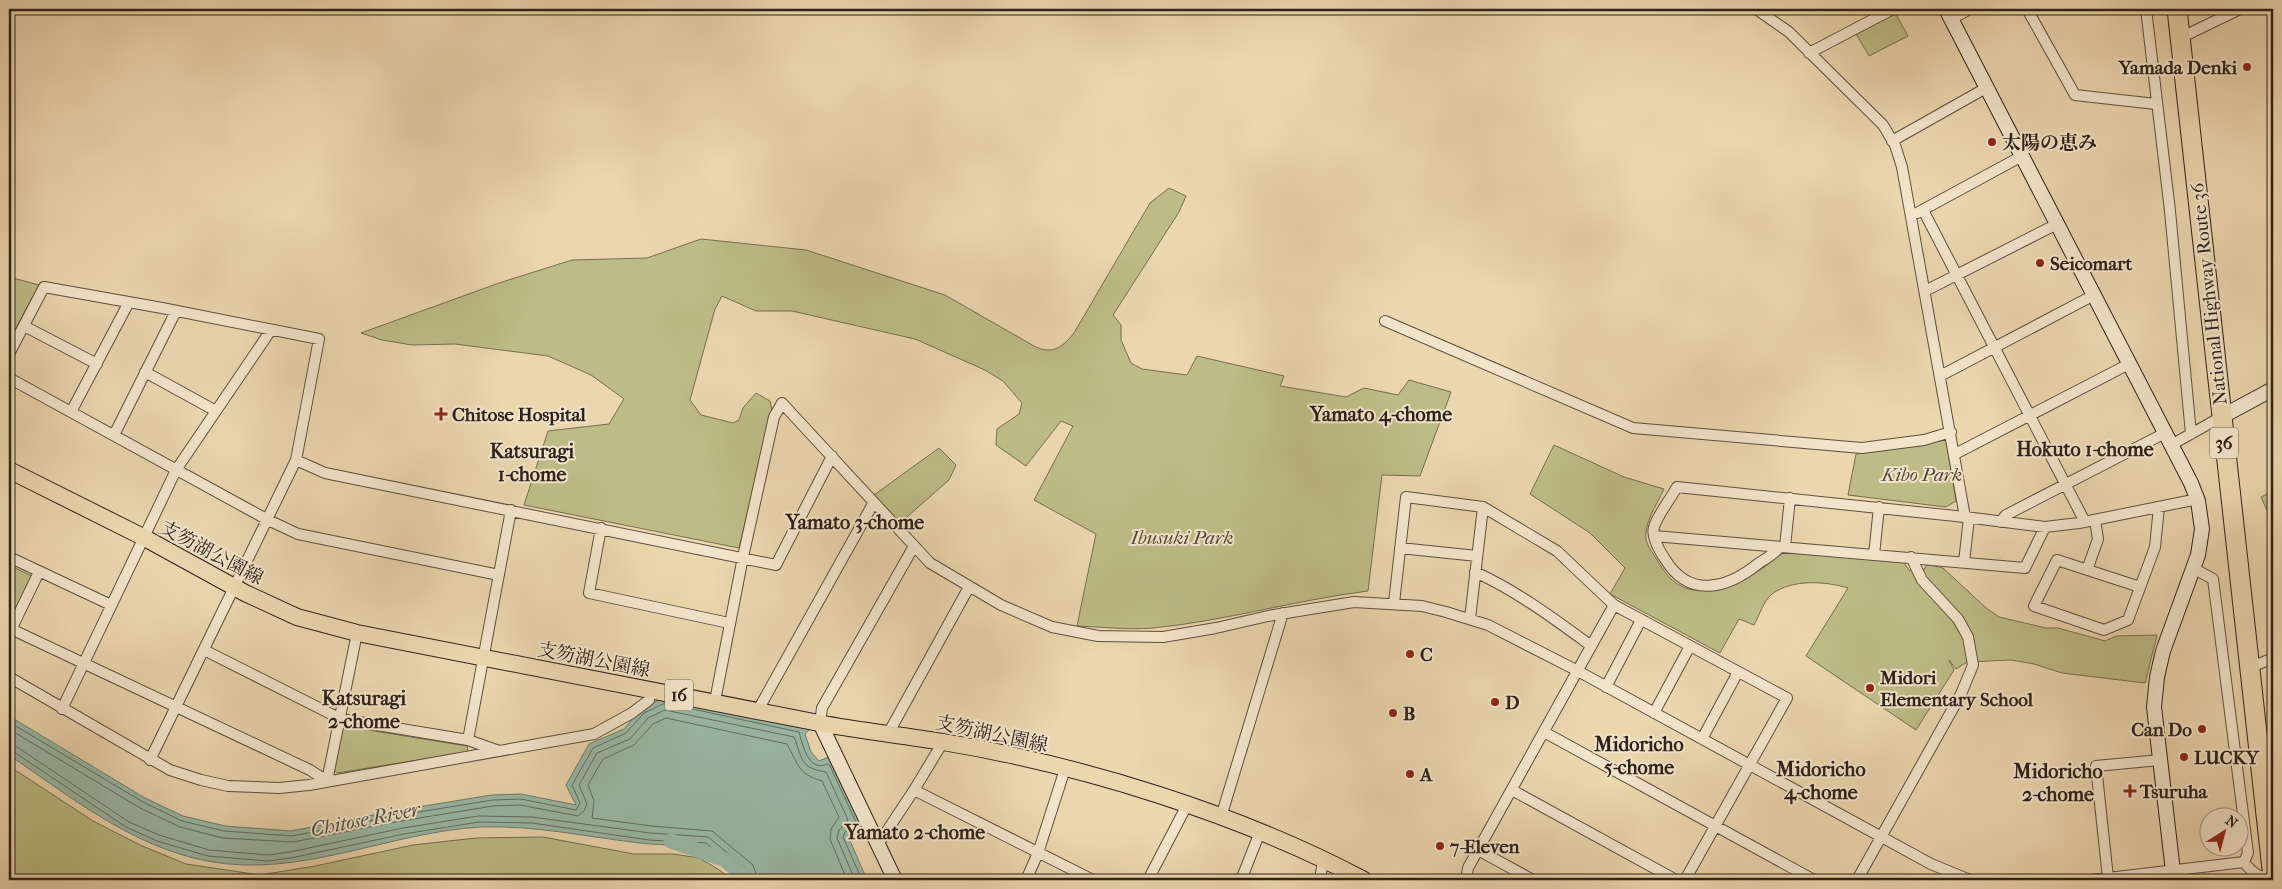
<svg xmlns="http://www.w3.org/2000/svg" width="2282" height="889" viewBox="0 0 2282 889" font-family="'IM FELL French Canon','Noto Serif JP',serif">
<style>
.green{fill:#bdbc86;stroke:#756f50}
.water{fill:#99b9a7;stroke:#6e7d6f}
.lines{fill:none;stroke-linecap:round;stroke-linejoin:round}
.shore{stroke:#636e60;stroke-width:1}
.river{stroke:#99b9a7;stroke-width:15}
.street-casing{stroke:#5c4f3f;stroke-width:12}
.secondary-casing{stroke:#2d221a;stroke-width:16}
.primary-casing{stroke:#2d221a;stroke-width:18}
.highway-casing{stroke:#2d221a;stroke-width:21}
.street{stroke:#f2e4ca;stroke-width:10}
.secondary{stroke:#f2e4ca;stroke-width:14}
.primary{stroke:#ebd6ae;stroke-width:16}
.highway{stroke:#ebd6ae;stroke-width:19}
.poi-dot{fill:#8f2418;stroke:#f2e4ca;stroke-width:2}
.labels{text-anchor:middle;stroke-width:4;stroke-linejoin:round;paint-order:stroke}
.shield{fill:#f2e4ca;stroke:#685c4f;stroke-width:1}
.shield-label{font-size:18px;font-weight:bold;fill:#2d221a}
.poi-label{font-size:19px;font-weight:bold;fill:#2d221a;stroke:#f2e4ca;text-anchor:start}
.street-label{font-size:19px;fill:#2d221a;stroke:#f2e4ca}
.park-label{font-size:19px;font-style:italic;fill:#514835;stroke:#f2e4ca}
.neighbourhood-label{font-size:20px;font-weight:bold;fill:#2d221a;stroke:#f2e4ca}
.water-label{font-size:20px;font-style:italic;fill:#4d4f44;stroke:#f2e4ca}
</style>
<rect width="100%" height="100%" fill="#ebd6ae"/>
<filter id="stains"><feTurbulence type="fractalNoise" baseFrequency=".004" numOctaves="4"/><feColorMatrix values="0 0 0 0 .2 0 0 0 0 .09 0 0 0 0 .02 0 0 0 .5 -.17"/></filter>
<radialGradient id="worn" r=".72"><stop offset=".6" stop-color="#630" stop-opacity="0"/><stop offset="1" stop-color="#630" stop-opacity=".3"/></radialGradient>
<path class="green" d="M1894 11 1908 36 1869 56 1855 32Z
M1169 188 1186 196 1179 212 1113 315 1121 325V340L1131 363 1142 369 1187 375 1197 356 1284 376 1280 386 1346 397 1364 388 1398 395 1409 380 1451 392 1420 476 1382 475 1368 591C1296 600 1225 621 1153 628 1128 630 1102 627 1077 626L1096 534 1034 500 1073 426 1061 421 1026 466 996 445 997 429 1019 414 1022 403 1003 381 985 370 915 339 792 311H756L722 296 715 309 690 400 701 415 733 423 739 420 743 408 756 393 770 401 772 410 739 548 524 505 548 431 609 424 624 399 591 375 548 356 455 344 412 345 382 340 361 333 499 283 572 260 647 258 701 239 806 250 945 295 1034 346C1052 355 1062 348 1074 333L1150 203Z
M9 277 39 285 9 341Z
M1946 440 1956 501 1946 507 1848 495 1856 454Z
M1554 445 1624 477 1664 489C1657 504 1644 523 1646 539 1647 546 1655 556 1659 563 1664 571 1670 580 1679 585 1710 603 1761 574 1782 552L1902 561 1910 571 1924 570 1927 564 1943 568 1985 607 1999 617 2046 628H2058L2105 641 2116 636 2157 635 2145 683 2062 673 2034 664 2011 660 1967 662 1956 669 1949 660 1954 670 1916 730 1806 656 1848 588C1825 581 1792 579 1772 594 1764 600 1759 616 1754 625L1739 619 1720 653 1610 594 1625 568 1590 533 1530 494Z
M939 448 956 465 949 480 900 523 874 495Z
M2273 491V524L2261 497Z
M9 565 32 576 9 624Z
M343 726 467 746 468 752 337 773 334 770Z
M9 766 93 821 140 845 186 864 260 875 315 866 413 845 476 838 543 837 634 854H674L699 858 718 869 732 880H9Z"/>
<path class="water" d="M663 698 810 729 805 734 811 752 819 761 831 756 864 826 848 836 867 880H741C735 872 715 853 706 849 699 845 652 845 640 843 587 837 534 825 481 827 389 832 300 879 207 861 131 846 71 797 9 755V716L145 798 183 816 225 826 291 831 399 810 492 795 521 794 576 805 566 785 589 744 624 729 641 709Z"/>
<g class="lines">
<path class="shore" d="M9 722 143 802 182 821 224 831 292 836 400 815 493 800 521 799 576 810 580 803 572 785 593 748 626 733 644 713 665 703 799 732C802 742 806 762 817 765 821 767 825 764 829 764L856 822V825L845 832 843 837 862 880
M9 729 140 808 180 827 223 838 293 842 401 821 493 806 520 805 578 816 584 811 587 804 579 785 597 753 630 739 648 718 665 710 794 737C803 760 800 768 826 772L848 820 839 830 837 838 855 880
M9 745 17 747 129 822 159 835 209 850 268 855 290 852 403 828 478 816 532 817 650 833 708 837 747 869 751 880
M9 751 14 752 126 827 157 841 208 856 268 861 291 858 404 834 479 822 532 823 649 840 706 843 742 874 745 880
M758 880 753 865 712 831 651 826 592 818 594 801 588 785 603 759 634 745 653 724 666 718 787 744C798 763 797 774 822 781L839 817 831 829 830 839 847 880"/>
<path class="river" d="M671 841 725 860 749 880"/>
<g class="street-casing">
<path id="street" d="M1756 9 1789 32 1883 125 1895 145 1902 167 1965 517
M2027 9 2075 95 2156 104
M2146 9 2170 211 2191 434
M1951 19 1970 9
M2180 38 2240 9
M1809 53 1893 9
M1892 141 1986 88
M1923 210 2085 522
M1917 213 2022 156
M1925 291 2057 224
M1385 321 1633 428 1862 448 1924 440 1951 432
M24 326 97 364
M9 354 44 287 162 308 319 339 296 460 150 760
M145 372 216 411
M1940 376 2094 295
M9 378 268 520 298 534 499 575
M71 412 129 302
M114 435 176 311
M2171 445 2221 417
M1955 454 2129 364
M296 460 325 473 776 565 832 456
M2000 522 2006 515 2165 433
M601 528 589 593 729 623
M1654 536 2025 568 2045 527
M1780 547C1774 554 1767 558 1759 563 1727 589 1689 599 1665 559 1660 552 1651 536 1654 527 1657 516 1671 498 1677 487L1965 517 2045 527 2079 523 2198 499
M1785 547 1790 498
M1400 548 1477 556
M1874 555 1879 507
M9 557 111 605
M1964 562 1969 518
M2193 568 2213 579 2248 853 2244 862
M2087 570 2098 539 2095 520
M1475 572C1517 591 1553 618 1590 645
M2140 587 2057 560 2034 606 2104 630 2128 620 2155 547 2159 507
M1394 603 1406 497 1483 507 1557 551 1614 605 1787 698 1685 880
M1470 619 1483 507
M11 629 310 770 327 781 357 633
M9 634 39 572
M204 650 341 719 468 740 499 751
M2249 668 2273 658
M9 677 170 770 201 780 228 786 279 788 309 785 594 734 632 713 649 700 651 690
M1606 687 1641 620
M715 701 743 557 774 417 782 403 930 563 1001 605 1052 627 1098 636 1163 637 1216 628 1268 616 1354 602 1422 606 1446 612 1488 625 1576 670 1931 864 1970 880
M62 709 176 470 271 330
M758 710 874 502
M1654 713 1690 646
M820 723 822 708 914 546
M1544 732 1814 880
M888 734 969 587
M1702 739 1738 672
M468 740 511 510
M914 790 1093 880
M1512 790 1676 880
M1221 817 1283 613
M879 843 914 790 943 742
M1478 850 1533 880
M2108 878 2096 766 2160 760
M1026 880 1038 853 1065 769
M1148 880 1187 805
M1241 880 1260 832
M1320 880 1323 860
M1466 880 1468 868 1614 605
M1857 880 1961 694 1973 665 1968 637 1958 619 1922 580 1911 557
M2091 880 2244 862C2253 874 2258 877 2273 878"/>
</g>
<g class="secondary-casing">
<path id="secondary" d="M1946 9 2191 483 2198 501 2202 529 2198 555 2163 651 2157 677 2154 707 2174 880
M2221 417 2273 389
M820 723 895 880"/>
</g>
<g class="primary-casing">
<path id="primary" d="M9 470 143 537 245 593 297 617 357 633C511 663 665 693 819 723 860 731 902 735 943 742 1081 765 1240 814 1364 880"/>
</g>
<g class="highway-casing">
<path id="highway" d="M2177 9 2273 878"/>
</g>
<use href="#street" class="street"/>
<use href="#secondary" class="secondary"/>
<use href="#primary" class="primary"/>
<use href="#highway" class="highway"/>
</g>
<g class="poi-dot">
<circle cx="2247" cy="67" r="5"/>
<circle cx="1992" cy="142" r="5"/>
<circle cx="2040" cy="263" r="5"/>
<path d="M438.5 406.5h5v5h5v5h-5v5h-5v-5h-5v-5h5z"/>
<circle cx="1410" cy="654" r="5"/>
<circle cx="1870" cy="688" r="5"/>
<circle cx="1495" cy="702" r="5"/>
<circle cx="1393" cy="713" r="5"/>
<circle cx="2202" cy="729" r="5"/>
<circle cx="2184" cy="757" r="5"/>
<circle cx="1410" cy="774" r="5"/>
<path d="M2127.5 783.5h5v5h5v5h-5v5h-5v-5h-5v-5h5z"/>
<circle cx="1440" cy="846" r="5"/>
</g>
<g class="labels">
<g class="shield">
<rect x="2210" y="427.5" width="28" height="31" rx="4"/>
<rect x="665" y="679.5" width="28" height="31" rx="4"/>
</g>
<g class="shield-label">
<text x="2224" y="449">36</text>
<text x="679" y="701">16</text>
</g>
<g class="poi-label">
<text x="2237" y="74" text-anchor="end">Yamada Denki</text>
<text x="2002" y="149">太陽の恵み</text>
<text x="2050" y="270">Seicomart</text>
<text x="452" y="421">Chitose Hospital</text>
<text x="1420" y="661">C</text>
<text x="1880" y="684">Midori<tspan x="1880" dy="22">Elementary School</tspan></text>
<text x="1505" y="709">D</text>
<text x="1403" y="720">B</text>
<text x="2192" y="736" text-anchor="end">Can Do</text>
<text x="2194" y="764">LUCKY</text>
<text x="1420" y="781">A</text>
<text x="2140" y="798">Tsuruha</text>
<text x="1450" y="853">7-Eleven</text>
</g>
<g class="street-label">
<text transform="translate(2208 294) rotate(-96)" y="7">National Highway Route 36</text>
<text transform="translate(212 552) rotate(28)" y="7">支笏湖公園線</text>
<text transform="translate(594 659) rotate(11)" y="7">支笏湖公園線</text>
<text transform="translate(992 733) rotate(12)" y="7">支笏湖公園線</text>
</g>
<g class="park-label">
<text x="1922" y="481">Kibo Park</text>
<text x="1182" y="544">Ibusuki Park</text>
</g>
<g class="neighbourhood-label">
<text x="1381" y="421">Yamato 4-chome</text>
<text x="2085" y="456">Hokuto 1-chome</text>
<text x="532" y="458">Katsuragi<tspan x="532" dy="23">1-chome</tspan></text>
<text x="855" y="529">Yamato 3-chome</text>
<text x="364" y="705">Katsuragi<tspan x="364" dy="23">2-chome</tspan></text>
<text x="1639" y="751">Midoricho<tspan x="1639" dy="23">5-chome</tspan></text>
<text x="1821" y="776">Midoricho<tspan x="1821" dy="23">4-chome</tspan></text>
<text x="2058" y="778">Midoricho<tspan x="2058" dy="23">2-chome</tspan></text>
<text x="915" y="839">Yamato 2-chome</text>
</g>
<g class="water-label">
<text transform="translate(365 819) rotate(-11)" y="7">Chitose River</text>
</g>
</g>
<rect width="2282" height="889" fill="none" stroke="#ebd6ae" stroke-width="30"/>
<rect x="10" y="10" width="2262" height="869" fill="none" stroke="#2d221a" stroke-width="2.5"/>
<rect x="15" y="15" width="2252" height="859" fill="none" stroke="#2d221a"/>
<g transform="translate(2224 832) rotate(36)"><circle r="24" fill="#f2e4ca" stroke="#a39684"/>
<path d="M0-4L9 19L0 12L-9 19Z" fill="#8f2418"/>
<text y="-8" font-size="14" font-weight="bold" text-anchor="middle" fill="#2d221a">N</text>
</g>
<rect width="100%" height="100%" filter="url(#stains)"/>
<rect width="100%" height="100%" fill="url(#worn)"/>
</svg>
